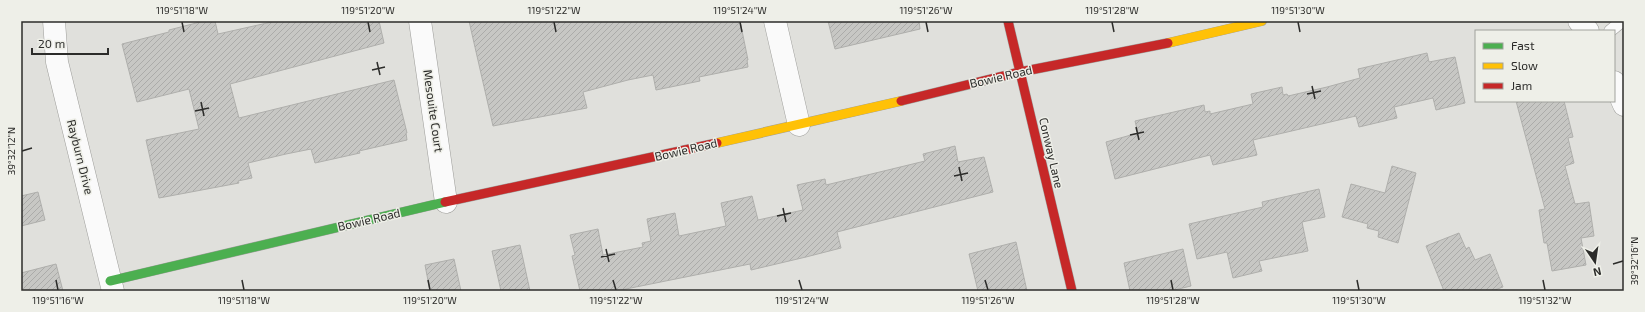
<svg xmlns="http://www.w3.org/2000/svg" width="1645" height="312" viewBox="0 0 1645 312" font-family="'Exo 2',sans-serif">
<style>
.building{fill:url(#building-hatch);stroke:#afafac}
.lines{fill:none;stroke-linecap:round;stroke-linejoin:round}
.lane-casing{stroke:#9e9e9b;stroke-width:13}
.street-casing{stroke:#9e9e9b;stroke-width:23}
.fast-casing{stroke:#9e9e9b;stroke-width:10}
.slow-casing{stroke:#9e9e9b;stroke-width:10}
.jam-casing{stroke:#9e9e9b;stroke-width:10}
.lane{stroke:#fafafa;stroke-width:12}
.street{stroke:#fafafa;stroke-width:22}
.fast{stroke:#4caf50;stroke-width:9}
.slow{stroke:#ffc107;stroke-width:9}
.jam{stroke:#c62828;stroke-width:9}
.ticks{fill:none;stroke:#2c2c2a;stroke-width:1.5}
.labels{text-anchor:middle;stroke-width:3;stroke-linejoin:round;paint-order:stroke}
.street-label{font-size:12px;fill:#2c2c2a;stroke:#eeefe8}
.neatline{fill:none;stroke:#2c2c2a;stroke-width:1.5}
.ticks-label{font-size:10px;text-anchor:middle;fill:#2c2c2a}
</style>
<defs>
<pattern id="building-hatch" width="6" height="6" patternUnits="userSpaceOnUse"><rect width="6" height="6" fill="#c7c7c4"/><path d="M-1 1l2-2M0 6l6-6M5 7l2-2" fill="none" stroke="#ababa9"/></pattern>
</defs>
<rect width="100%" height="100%" fill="#e0e0dc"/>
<path class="building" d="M204 21H215L218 34 276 21H379L384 43 230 84 239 118 394 80 407 133H406L407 140 359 151 360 153 315 163 311 149 286 154 248 163 252 178 238 181 239 183 159 198 146 140 199 129 189 89 137 102 122 44 169 32V30Z
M469 21H740L748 60H747L748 67 699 77 700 81 656 90 653 75 628 80 583 92 587 108 493 126Z
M828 21H919L920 29 835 49Z
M1427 53 1429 62 1455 57 1465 103 1436 110 1433 98 1394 107 1397 118 1359 127 1356 116 1253 140 1257 155 1213 165 1210 155 1115 179 1106 142 1138 133 1135 121 1204 105 1205 112 1210 111V114L1253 104 1251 94 1282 87 1283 95 1287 94 1288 96 1327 87 1360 78 1358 69Z
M1516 101H1564L1573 137 1568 138 1574 163 1565 166 1575 204 1589 202 1594 236 1581 238 1586 265 1552 271 1547 243H1544L1539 210 1545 209Z
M955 146 958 162 984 157 993 192 837 232 841 248 806 257 751 270 750 264 616 291H580L572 256 575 255 570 235 598 229 603 255 643 247 642 243 651 241 647 219 675 213 679 236 726 226 721 203 752 196 758 220 803 210 797 185 825 179 826 185 925 161 923 154Z
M1392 166 1416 173 1398 243 1378 237 1379 231 1367 228 1368 224 1342 217 1351 184 1385 193Z
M1319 189 1325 217 1302 222 1308 251 1259 261 1262 271 1233 278 1227 252 1197 259 1189 224 1263 207 1262 202Z
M38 192 45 220 21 226V196Z
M1459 233 1466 249 1469 247 1475 260 1490 254 1503 287 1492 291H1444L1426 246Z
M1016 242 1027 291H978L969 254Z
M520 245 530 291H501L492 251Z
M1183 249 1191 286 1170 291H1130L1124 263Z
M454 259 461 291H430L425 265Z
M56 264 63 291H21V273Z"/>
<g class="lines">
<g class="lane-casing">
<path id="lane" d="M1610 31 1622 21"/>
</g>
<g class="street-casing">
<path id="street" d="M54 21 57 62 113 291
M420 21 446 202
M775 21 799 125
M1579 21 1588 31
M1614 82 1624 105"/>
</g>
<g class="fast-casing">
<path id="fast" d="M110 281 445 202"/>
</g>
<g class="slow-casing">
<path id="slow" d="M1168 43 1262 21
M717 143 901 101"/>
</g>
<g class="jam-casing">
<path id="jam" d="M1008 21 1072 291
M901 101 1020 72 1168 43
M445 202 717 143"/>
</g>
<use href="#lane" class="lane"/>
<use href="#street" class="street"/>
<use href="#fast" class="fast"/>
<use href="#slow" class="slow"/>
<use href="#jam" class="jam"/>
</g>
<path class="ticks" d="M182 22 184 32M368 22 370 32M554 22 556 32M740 22 742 32M926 22 928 32M1112 22 1114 32M1298 22 1300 32M377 62 380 75M372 70 385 67M1312 86 1315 99M1307 94 1321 91M201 102 204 116M195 111 209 108M1136 127 1139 140M1130 135 1144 132M22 151 32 148M959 167 962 181M954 176 968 173M783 208 786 222M777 216 791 213M606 249 609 262M601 257 615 254M1613 264 1623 261M56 280 58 290M242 280 244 290M428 280 430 290M613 280 616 290M799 280 802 290M985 280 988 290M1171 280 1173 290M1357 280 1359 290M1543 280 1545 290"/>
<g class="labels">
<g class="street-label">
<text transform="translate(1001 77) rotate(-13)" y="4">Bowie Road</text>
<text transform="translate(433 111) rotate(82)" y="4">Mesouite Court</text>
<text transform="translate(686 150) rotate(-13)" y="4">Bowie Road</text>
<text transform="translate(1051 153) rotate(77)" y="4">Conway Lane</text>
<text transform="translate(80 157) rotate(76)" y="4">Rayburn Drive</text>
<text transform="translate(369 220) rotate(-13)" y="4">Bowie Road</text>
</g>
</g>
<rect width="1645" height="312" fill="none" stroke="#eeefe8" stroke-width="44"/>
<rect x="1475" y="30" width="140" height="72" fill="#eeefe8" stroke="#a0a19c"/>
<rect x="1483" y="43" width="20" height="6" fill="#4caf50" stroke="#a0a19c"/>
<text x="1511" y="50" font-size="12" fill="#2c2c2a">Fast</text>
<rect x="1483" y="63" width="20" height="6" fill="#ffc107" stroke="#a0a19c"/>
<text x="1511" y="70" font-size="12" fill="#2c2c2a">Slow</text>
<rect x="1483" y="83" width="20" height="6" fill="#c62828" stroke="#a0a19c"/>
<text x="1511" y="90" font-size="12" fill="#2c2c2a">Jam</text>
<g transform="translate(1595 262) rotate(167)" stroke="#eeefe8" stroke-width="3" paint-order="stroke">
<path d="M0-3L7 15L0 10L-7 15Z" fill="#2c2c2a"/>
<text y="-6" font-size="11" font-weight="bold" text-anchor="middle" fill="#2c2c2a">N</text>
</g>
<path d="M32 48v6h76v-6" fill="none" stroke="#2c2c2a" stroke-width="2"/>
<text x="38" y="48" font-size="12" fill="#2c2c2a" stroke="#eeefe8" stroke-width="3" paint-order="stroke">20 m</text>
<rect x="22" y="22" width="1601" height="268" class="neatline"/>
<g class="ticks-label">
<text x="182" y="14">119°51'18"W</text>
<text x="368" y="14">119°51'20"W</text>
<text x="554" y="14">119°51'22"W</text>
<text x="740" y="14">119°51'24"W</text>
<text x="926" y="14">119°51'26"W</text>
<text x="1112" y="14">119°51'28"W</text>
<text x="1298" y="14">119°51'30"W</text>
<text transform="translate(11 151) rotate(-90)" y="4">39°32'12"N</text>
<text transform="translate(1634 261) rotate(-90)" y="4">39°32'16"N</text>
<text x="58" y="304">119°51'16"W</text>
<text x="244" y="304">119°51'18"W</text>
<text x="430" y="304">119°51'20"W</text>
<text x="616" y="304">119°51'22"W</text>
<text x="802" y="304">119°51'24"W</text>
<text x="988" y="304">119°51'26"W</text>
<text x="1173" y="304">119°51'28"W</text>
<text x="1359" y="304">119°51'30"W</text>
<text x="1545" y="304">119°51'32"W</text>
</g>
</svg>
